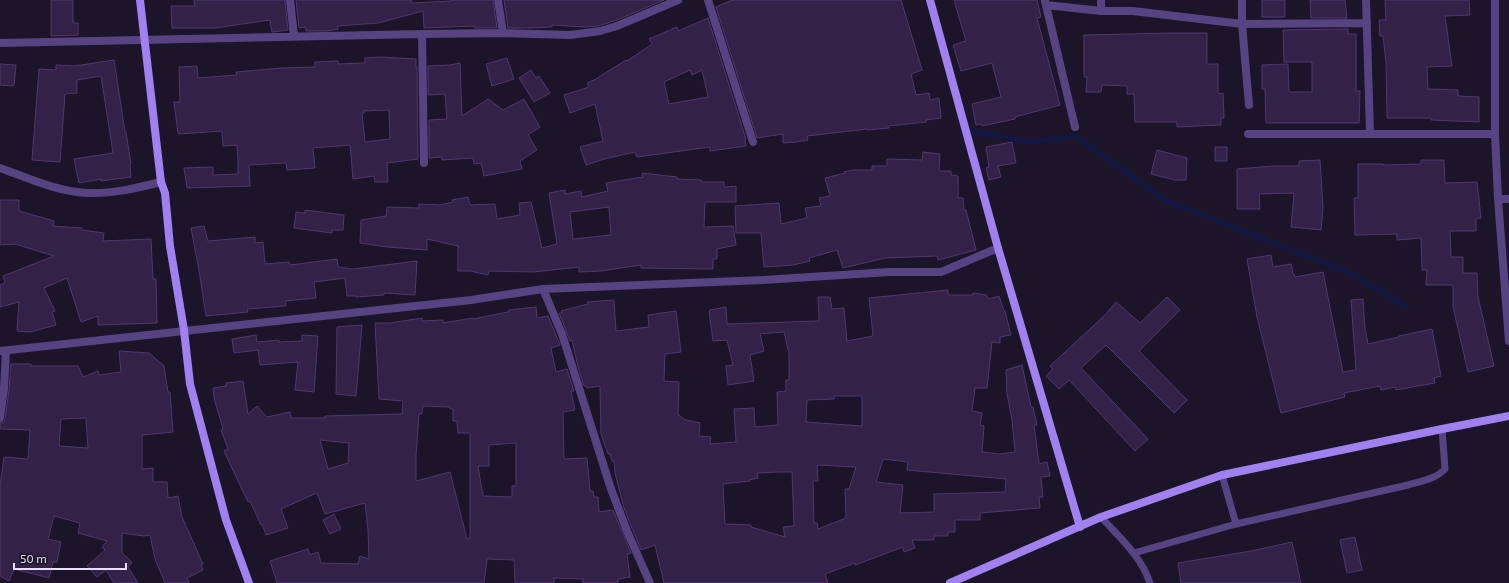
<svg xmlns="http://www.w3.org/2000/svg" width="1509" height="583" viewBox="0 0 1509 583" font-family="'Exo 2',sans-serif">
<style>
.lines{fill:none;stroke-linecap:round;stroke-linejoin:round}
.stream{stroke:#111744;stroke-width:4.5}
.building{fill:#332247;stroke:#503770;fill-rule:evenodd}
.lane{stroke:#564482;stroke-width:7}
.street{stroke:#564482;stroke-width:8}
.secondary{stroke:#9f81f0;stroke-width:8}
</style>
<rect width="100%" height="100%" fill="#1c1428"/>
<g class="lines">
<path class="stream" d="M969 131 1032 142 1076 136 1164 200 1352 274 1405 306"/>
</g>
<path class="building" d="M51 0H73V23H78V35L51 36Z
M194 0H285L288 30 272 32 270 20 215 28H172L171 6H195Z
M296 0H411L412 3 451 1V0H493L497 28H475V26L424 28 423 11 378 23 337 26 338 29 327 31H306V27L299 28Z
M504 0H664L617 20 598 26 585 27 552 25V27L531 28H508Z
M732 0H901L922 70 911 74 916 95 929 93 930 100 939 98 941 118 926 120V122L889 126V128L867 130V129L807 136 808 140 796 142 783 143V134L757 138 716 7Z
M954 0H1037L1041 17 1037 18 1060 105 1015 117V119L982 126 981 124 976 125 972 104 1001 97 992 63 961 71 953 45 966 41Z
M1262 0H1285V17H1262Z
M1310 0H1345L1347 18H1311Z
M1385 0H1469L1470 15 1445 16 1452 66 1427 67 1428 89 1458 90V96L1479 97V122L1431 120V118H1387L1386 62 1383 36H1380L1379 20H1386Z
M708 18 746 139 745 140 746 146 710 151V147L637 157 635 152 604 159 586 165 580 147 603 141 595 104 570 113 564 95 589 87 587 83 596 79 626 60 627 61 652 44 649 39 677 27 678 31ZM690 70 692 75 702 70 708 97 669 104 664 82Z
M1348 29V34H1356V91H1360L1359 123H1266L1265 89H1262V65L1288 64 1289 92H1312V62H1284L1283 30Z
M1171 33H1207V64H1218V94L1223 93 1224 118H1221V125L1177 127V122H1135L1134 94H1127V86L1102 85 1101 92H1086L1087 77H1084V35Z
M381 57 416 59V67H417L418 159 387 163 388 182H375L374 176 353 179 350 145 313 148 315 168 287 170 286 163 249 165 250 186 187 188 184 168 213 167V175L238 174V160L237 145 223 146 222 131 178 134 174 102H180L179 67 197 66 198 78 237 75 236 72 282 68 315 67V62L338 61V64L365 63V58ZM389 110 390 139 365 142 362 113H364L363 111Z
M507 58 514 79 492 86 486 64Z
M114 60 125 132H126L131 164H130L131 177 101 181V179L79 183 74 159 113 153 101 76 77 80V93L65 94 60 162 32 160 39 69 56 70V65L75 66Z
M460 63 462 116 488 99 503 110 524 99 540 127 528 135 537 150 520 161 522 169 484 176 481 163 474 164 473 158 442 160V157L429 158V120L447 119 445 94 428 95V66L450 65Z
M0 64 16 65 14 86 0 85Z
M531 70 536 78 539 76 550 93 534 102 519 78Z
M1012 142 1016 163 998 166 1001 177 989 180 986 168 989 167 986 147Z
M1215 147H1227V161H1215Z
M1157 150 1187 158 1186 180H1175L1151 174Z
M923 152 940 154 939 171H951V175L958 176V198H963L964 210H966L976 250 938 260 937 256 885 258 843 268 837 250 809 258 810 261 793 265 764 267 761 233H736L735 206 779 203 781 224 807 218 805 208 821 206 819 198 830 196 825 178 845 173 844 172 852 170H872V166H887V159L922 160Z
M1320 160 1323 208 1321 230 1291 227 1294 193 1259 194 1260 209H1237V169L1273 166H1299V161Z
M1421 160H1444L1445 183 1477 182 1481 218 1476 219V231H1450L1451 257H1463V273H1477L1478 297 1494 366 1468 372 1453 307V285H1426L1427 270H1422L1421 238 1397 240V234L1355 235 1354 198H1358V164H1383V165L1421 164Z
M642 173 677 177V179L701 180V182H724V187L736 186V202H705L704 227 733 226 736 245 717 249V259H713V269L641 268V265L601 271 579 272V267L534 272 489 271 488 275 470 271H458V246L427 239V250L387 247 360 243 361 220 386 216 387 207 419 208V204L440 205 453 202 452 200 468 197 470 205 495 204 497 219 520 215 519 203 531 202 542 248 557 244 549 193 565 190V194L581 191 582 197 608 191 606 183 643 177ZM609 207 611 235 573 239 570 212Z
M0 200H19V211L54 221 53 226 82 228 81 230 104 233 103 241 151 239 153 279H156L157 323 98 325V316L81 322 67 278 44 288 55 311 52 312 56 325 30 332 17 331 19 302 0 307V285L5 283 3 276 54 256 15 244 0 245Z
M305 210 344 215 343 230H332V233L294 228 296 212 305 213Z
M204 226 208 241 255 237V243L263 242 265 264 289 262 290 265 337 259 338 267 353 269 417 261 415 295 384 293V295L356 297V296H347L345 278 314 282 316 298 285 301 286 306 247 309 248 312 206 316 199 270 191 228Z
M1271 255 1273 267 1291 264 1293 274H1294L1295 277 1323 272 1343 372 1356 370 1351 300 1363 299 1365 328 1368 344 1399 337V336L1432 329 1441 376 1434 378 1435 383 1396 390 1395 387 1381 390 1380 386 1344 393 1345 397 1281 413 1257 317 1247 259Z
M948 290V295H973V293L986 295 989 299 999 296 1004 311H1005L1011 335 1000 337V343L992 342 987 388H975L972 411 982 413 980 425 984 426 982 452 999 454 1015 452 1012 420 1007 394 1006 370 1022 365 1031 407H1033L1037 425H1034L1039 464 1047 462 1050 476 1041 477 1043 497H1039L1040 508 980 513V520H955V532H948V536H934V540H912L915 548 904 552 903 547 855 565V563L825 574 828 583H664L655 545 641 550 624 508 615 473 614 461H612L610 454H608L601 434 600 386 587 388V386H584L578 367 572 340 570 341 559 313H562L561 311 588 304 587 302 614 300 616 331 649 327 648 315 676 311 681 352 665 354 664 381 679 382 678 415 686 420 700 423 699 436 711 437 710 444 736 442 734 409 754 408 755 427 778 425 777 392 786 391V380H789V354L784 332 760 334 764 351 750 355 754 381 728 385 726 366 733 365 727 340 713 341 709 311 710 310 726 307 727 324 819 321 818 297H830L832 309 844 308 847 341 873 336 869 298ZM834 396H862V426L806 422 807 400 834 399ZM883 459 908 462 907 470 1006 479 1005 492 934 494V512L900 513 903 485 876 482ZM817 465 856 467 849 489H845L846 518 818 529 817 523H814L813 481H818ZM779 472H792L794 526 783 527 785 537 751 527V525L725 524 723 484 750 481 749 480 758 478 757 473Z
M1167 297 1180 310 1139 351 1187 400 1174 413 1106 345 1081 368 1148 439 1135 451 1069 380 1059 389 1046 376 1053 369 1050 366 1105 315 1116 302 1140 323Z
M536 307 537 318 548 316 560 345 551 348 556 372 567 369 574 391H571L575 410 563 412 564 459 587 458 590 491H593L594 497H598L599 512 613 510 631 553 627 554 630 577 618 579V583H583V579L554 578V583H515L514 560 487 559 484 583H277L270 561 308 549 310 555 318 552 321 563 358 564 360 556 369 559 368 530 365 503 325 514 317 493 281 509 288 528 266 535 262 524 261 525 250 501 248 502 224 451 228 449 221 430 223 429 214 398 213 388 226 386V383L243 381 248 414 257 406 267 417 290 412 291 418H325V416L402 414 403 401 379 399 375 323H390L422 318V321L443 320V323L473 318V319L508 312 509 310ZM423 406 450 407V409H453V421H457L458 433H470V538L467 539 450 472 416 481V456L419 414H422ZM320 440 349 443 348 463 328 469ZM516 443V486H512V497L483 496 478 466H489V445Z
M362 325 356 396 336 394 337 327Z
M256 335 257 342 279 340V342L302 341V335L318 336 314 392 295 390 298 362 260 365 258 350 234 353 232 339Z
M119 351 149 353 164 366 168 392H170L173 432 142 435V469L153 468V482H167L168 498 178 496 182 517 203 564 201 565 203 570 187 578 189 583H165L155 559 150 535 144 536 122 533V553L132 562 128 567 138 583H114L106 570 97 577 87 566 105 550 102 547 107 541 78 533 80 523 54 516 48 539 61 542 57 562H53L49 578 14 569 9 581 0 576V487L4 457 28 459 30 430 0 429V423L4 422 5 419 9 390 11 364H31V366H78L83 377 98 371 99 375 121 372ZM86 418 88 448 59 446 61 419Z
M334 514 341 529 330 534 323 520Z
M1355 537 1362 570 1347 573 1340 540Z
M1292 542 1301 583H1181L1178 563 1251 551Z"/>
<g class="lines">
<path class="lane" d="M1222 475 1236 524
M1101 517C1120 538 1141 556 1150 583
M1134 553 1236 524 1408 485C1421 481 1436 479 1445 469L1442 429"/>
<path class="street" d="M290 0 294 36
M498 0 503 33
M708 0 753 142
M1242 0V24L1249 105
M1366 0 1370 133
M1495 0V134L1498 199 1509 341
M1045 1 1075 127
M1046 5 1101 11H1133L1242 24 1367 23
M1101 11V0
M422 34 424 163
M0 43 422 34 503 33 570 35 600 31 617 26 678 0
M1248 134H1495
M0 168C28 178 58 192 88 193 113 194 137 188 161 182
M1498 199H1509
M543 289 562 334 611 489 627 531 650 583
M0 351 471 300 543 289 763 280 889 272H941L998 248
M0 418 4 389 6 351"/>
<path class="secondary" d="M140 0 161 182 165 193 170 246 184 330 190 384 226 520 249 583
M930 0 998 248 1080 527
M950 583 1101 517 1222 475 1442 429 1509 416"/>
</g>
<path d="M14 563v6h112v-6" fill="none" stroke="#e9dffb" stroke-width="2"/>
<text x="20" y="563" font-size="12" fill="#e9dffb" stroke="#1c1428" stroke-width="3" paint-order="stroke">50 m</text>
</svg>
